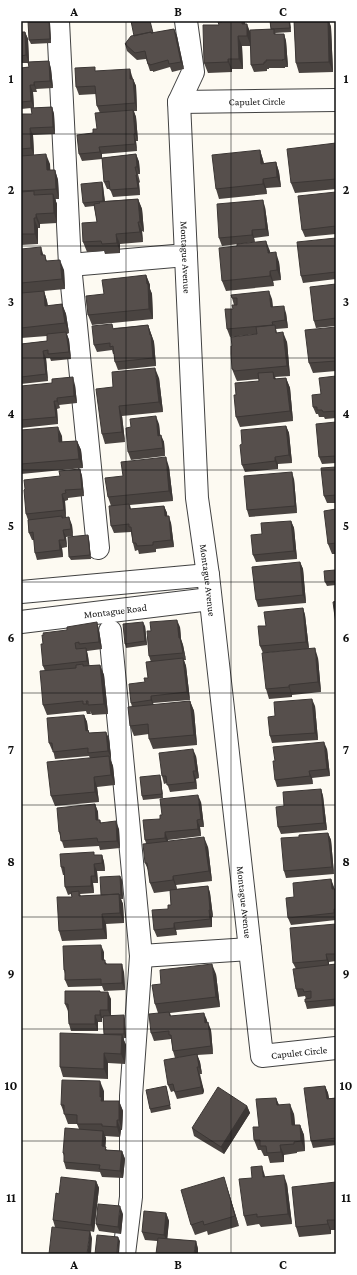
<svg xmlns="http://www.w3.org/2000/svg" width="357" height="1275" viewBox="0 0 357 1275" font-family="'Crimson Pro',serif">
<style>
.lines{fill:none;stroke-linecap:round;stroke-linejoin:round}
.minor-casing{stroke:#424242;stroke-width:24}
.minor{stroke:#fff;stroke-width:22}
.wall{fill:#4a4441}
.shaded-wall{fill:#3c3735}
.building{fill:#564f4c;stroke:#3c3735}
.grid{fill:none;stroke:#0f0f0f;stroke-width:1;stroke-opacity:0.55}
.labels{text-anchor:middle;stroke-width:4;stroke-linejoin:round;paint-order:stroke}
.street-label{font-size:10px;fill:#0f0f0f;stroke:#fff}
.neatline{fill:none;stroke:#0f0f0f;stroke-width:1.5}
.grid-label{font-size:13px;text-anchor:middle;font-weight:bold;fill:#0f0f0f}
</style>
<rect width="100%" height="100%" fill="#fdfaf2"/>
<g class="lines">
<g class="minor-casing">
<g id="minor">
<path d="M58 21 70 265 98 548"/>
<path id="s1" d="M186 21 193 72 179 102 197 498 208 575 262 1056 336 1048"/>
<path id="s2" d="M179 102 336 100"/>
<path d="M70 265 186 255"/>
<path d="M21 592 208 575"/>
<path id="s3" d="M21 622 210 599"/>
<path d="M110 631 141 956 131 1096V1197L124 1254"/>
<path d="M141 956 250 949"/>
</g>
</g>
<use href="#minor" class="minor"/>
</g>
<path class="wall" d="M222 21H245V24L250 32 271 29 270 21H290L291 32 275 33 276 34H284L286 41 288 67H285V68H269V69H267V71L254 72 251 65V46H242L243 69H232V72L208 73 204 63 219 25 222 22Z
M294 21H329L331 27 333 72 299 73 296 63Z
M50 23 51 43 31 44 29 40Z
M21 28 22 32H25L28 39 29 62 49 61 51 69 53 88 36 89 37 92H33L34 108 52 107 54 114 55 134 33 135 34 155 50 164V170H55L58 180 59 199H55L57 204V223L40 224V228H38V244L21 245V114H32L31 108 21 109V68L29 67 28 63H21Z
M174 29 177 36 184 69 172 72 170 67 153 72V71H150L146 59 137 60 127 51 125 44 154 33Z
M96 71 132 76 133 79 136 86 137 111H134L136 117 138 141H136L137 151 102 154V158L136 154 139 162 140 174H138L140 182 139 183 140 195 113 197 110 189H107L104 182 102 159 82 161 79 154 97 129 100 113 97 106 96 94 79 95 76 87Z
M336 143V189L295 193 291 183Z
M260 150 263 160 264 163 276 162 279 172 281 187 266 188 267 194 219 199 216 189Z
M102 182 103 186 105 201 138 199 142 209 144 232 142 231 143 242 120 244V253L105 254 104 251 87 252 83 242 97 222 94 206 85 207 83 203Z
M336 192V234L305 237 302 230Z
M265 207 269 236 254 238 255 242 222 246 219 238Z
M336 238V279L303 283 301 276Z
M21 249 44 255 47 261 64 270 65 289 44 291 47 301 48 306 62 304 66 314 69 333 67 334 69 340 71 359 51 361 50 358H46L48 381 21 384V344L47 341V336L21 338Z
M270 251V253L279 262 281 280 273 281 274 286 226 291 222 281Z
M146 275 150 285V289L152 294 153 319 92 325 88 315 104 294Z
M336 284V326L316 328 314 321Z
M231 295 272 299 273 307 286 313 288 328 276 329 277 333 287 342 290 376 275 377 276 379 286 378 290 388 293 421 240 427 236 417V395L259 381V379L237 381 236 379 232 369V346L257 334 230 337 227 329 234 305 232 298Z
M148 325 154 342 156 366 118 370 115 362 114 354H113L112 350 97 352 94 345 114 328Z
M336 327V371L313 373 309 363Z
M336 376V418L325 419 324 417H319L318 414H316L313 407 321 394Z
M159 378 163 412 122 416 125 442 105 444 102 434 113 387Z
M75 385 77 403 59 405 60 408 57 409 58 424 21 428V386Z
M336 422V463L322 464 319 457Z
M159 424 160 435 164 442 165 456 131 460 128 452Z
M286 426 289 433 292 463 278 464V469L245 472 242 465Z
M21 430 62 436V442L77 441 81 450 83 468 21 474Z
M169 467 173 501 130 505 131 509 164 506 167 513V516L171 523 174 547 156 549V552L139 554 138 550 135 551 133 543 131 532 114 533 111 526V506L108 497Z
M336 467V503H327L324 496Z
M80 469 82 476 84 496 68 498V500L65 501 66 517 63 518 72 525 73 536 66 537 67 547 62 548 63 557 37 560 35 553 34 540H32L29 533 28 520 26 514 60 476Z
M294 479 297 513 249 517 247 510Z
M336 509V554H332L328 544Z
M291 521 294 528 297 559 256 562 253 555 262 534Z
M88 535 89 539 91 559 71 560 69 557Z
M300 562 303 569 306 603 258 607 256 600Z
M336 572V585L327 586 325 582Z
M303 608 305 615 309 649 263 653 260 646Z
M145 626 147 645 126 648 125 644Z
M180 627 181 639 183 645 186 660H184L186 666 190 700 153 703 154 705 190 701 194 711 197 745 153 749 149 739V734L134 736 130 726 132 707 131 703 148 678 151 662 149 656 151 631Z
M99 630 102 649 87 651 88 656 89 666 100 665 104 675 108 714 92 715 90 711 91 714H87L86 711 47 715 43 705 45 671 43 666V644Z
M318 658 321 692 292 695V697L269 699 266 689Z
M315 706 318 740 272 743 270 736 275 716Z
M84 715 87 722 88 730 89 733 106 732 109 739 111 758H110L113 766 115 785 97 787 99 802 55 806 51 796 90 758 89 756 55 759 53 750H52L49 743Z
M327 749 330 776 312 778 313 784 277 787 275 780Z
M196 756 199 778 196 779 197 789 170 792 167 783 164 784 162 776Z
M161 779 163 798 143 800 142 796Z
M321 789 323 796 327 830 281 834 278 827 284 806Z
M201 802 204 827H200L201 836 168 840V841L208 847 212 881 176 885 177 889 208 886 210 893 213 917H212V927L176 930 177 935 157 937 154 930 171 905 170 891 154 893 150 883 149 872 145 863 146 843 145 840 160 819Z
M95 804 98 812V820H100L101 823 119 829 120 848 100 850 99 846 64 848 59 832Z
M328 833 331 840 334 874 286 878 284 871 299 837Z
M95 855H102L104 862 105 871H97L98 883H93L94 893 80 894 81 896 101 895 120 876 122 880 123 899H121L123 904 124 923 106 924 107 939 62 941 59 931 72 897 71 894 68 895 65 887 64 875H63L61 867Z
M331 879 334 889H336V920L291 925 288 918 294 897Z
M336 924V961L329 962V965L336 964V1006L307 1009 305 1002 306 999 305 996 298 997 296 989V969L293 963Z
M104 952V960L107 964 124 972 125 990 104 991 102 986 68 987 65 980V974L64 970Z
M216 974 220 1007 170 1013 171 1016 207 1020V1023L211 1030 213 1054 197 1055 200 1062 202 1074H200L204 1091 203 1094 177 1099 174 1091 171 1092 168 1085 182 1057 175 1058 173 1051 171 1039 154 1041 151 1033 158 1013 155 1004 161 984Z
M100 992 111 999V1015L125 1019 126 1038H123L126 1045 125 1064 108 1063V1079L63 1077 60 1067 104 1034 103 1018H102V1022H98V1031H71L69 1024 68 1011 65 1004Z
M166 1086 171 1109 151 1113 150 1109Z
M325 1086 328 1093 329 1098H336V1145L313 1148 311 1141Z
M104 1091V1101H119L123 1111 122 1130H121L120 1137 105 1136 104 1134 106 1138 105 1147 107 1150 122 1151 125 1159 123 1178 102 1177 100 1172 66 1169 64 1162V1156L63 1153 79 1129 77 1124H68L61 1105Z
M276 1098 279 1105 294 1114 295 1125H300L304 1135 305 1151 297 1152V1153L284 1155V1162L270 1163 268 1156H264L261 1150H258L254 1140 259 1127Z
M247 1106 250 1113 224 1154 194 1136 192 1128Z
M265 1177 287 1184 292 1224 261 1227 259 1224 247 1226 244 1216Z
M96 1181 99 1188 94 1232 90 1231 92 1239 55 1227 53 1220 59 1194Z
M336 1182V1230H331V1234L299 1237 296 1227Z
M227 1187 239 1226 208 1235 207 1231 195 1235 191 1225Z
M166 1213 169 1221 167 1239 196 1241 198 1249 157 1241 145 1240 142 1232Z
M123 1214 121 1234 99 1231 96 1224Z"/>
<path class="shaded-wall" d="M49 21 50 23 51 43 50 39Z
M242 21H245L246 34 242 24Z
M289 21H290L291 32 290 28Z
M328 21H329L331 27 333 72 329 62Z
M247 24 251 34V46L247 36Z
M174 29 177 36 184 69 181 62Z
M25 32 28 39 29 63 26 55Z
M284 34 286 41 288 67 285 59Z
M238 36 242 46 243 69 239 59Z
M228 59 232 69V72L228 62Z
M49 61 51 69 53 88 50 81Z
M130 69 132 76 133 86 130 79Z
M133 79 136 86 137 111 135 103Z
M34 82 36 89 37 92 34 85Z
M30 85 33 92 34 108 31 101Z
M52 107 54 114 55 134 53 127Z
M133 110 136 117 138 141 135 133Z
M30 128 33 135 34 155 31 148Z
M134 134 136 141 137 151 135 144Z
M99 147 102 154V159L100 152Z
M260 150 263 160 265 174 261 164Z
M46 154 50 164 51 180 47 170Z
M136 154 139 162 140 174 137 167Z
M276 162 279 172 281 187 277 177Z
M55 170 58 180 59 199 56 189Z
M136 175 139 183 140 195 138 188Z
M263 179 266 188 267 194 263 184Z
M102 182 103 186 105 205 103 201Z
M53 194 57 204V223L54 213Z
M138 199 142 209 144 232 140 222Z
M263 200 265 207 269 236 266 229Z
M36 214 40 224V228L36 218Z
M34 218 38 228V244L35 234Z
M138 222 142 231 143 242 140 232Z
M252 230 255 242 252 235Z
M116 234 120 244V253L117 243Z
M266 241 270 251 271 263 268 253Z
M41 247 44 257 41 255Z
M276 252 279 262 281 280 277 270Z
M60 260 64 270 65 289 62 279Z
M270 271 273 281 274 286 270 276Z
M146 275 150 285V289L152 294 153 319 149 309Z
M44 291 47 301 49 316 45 306Z
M269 291 272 299 273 314 271 307Z
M62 304 66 314 69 333 65 323Z
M284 306 286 313 288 328 285 320Z
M148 325 154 342 156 366 153 358Z
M66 332 69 340 71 359 69 352Z
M283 332 287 342 290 376 287 366Z
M43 351 46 358 48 381 46 374Z
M155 368 159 378 163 412 159 402Z
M273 372 277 382 274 379Z
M73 377 75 385 77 403 74 396Z
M286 378 290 388 293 421 290 411Z
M57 398 59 405 60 408 57 401Z
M54 401 57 409 58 424 56 417Z
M119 406 122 416 125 442 122 432Z
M156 416 159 424 161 443 158 436Z
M286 426 289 433 292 463 289 455Z
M58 427 62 436 63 452 59 442Z
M161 435 164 442 165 456 163 448Z
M77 441 81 450 83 468 79 459Z
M166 457 169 467 173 501 169 491Z
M275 457 278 464V469L275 461Z
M80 469 82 476 84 496 82 489Z
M292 472 294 479 297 513 295 506Z
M62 494 65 501 66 517 64 510Z
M164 506 167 513 168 523 165 516Z
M169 516 171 523 174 547 171 540Z
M69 517 72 525 73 536 71 529Z
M291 521 294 528 297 559 294 551Z
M63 530 66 537 67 547 65 540Z
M88 535 89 539 91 559 90 555Z
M59 540 62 548 63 557 60 550Z
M300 562 303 569 306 603 303 595Z
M303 608 305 615 309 649 306 642Z
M177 620 180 627 181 639 183 645 186 660 179 638Z
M97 622 99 630 102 649 99 642Z
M143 622 145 626 147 645 145 641Z
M86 648 88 656 90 669 87 661Z
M315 648 318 658 321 692 318 682Z
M183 658 186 666 190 700 187 692Z
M100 665 104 675 108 714 104 704Z
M289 685 292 695V697L289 687Z
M151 696 153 703 154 708 151 700Z
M312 699 315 706 318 740 315 733Z
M190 701 194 711 197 745 194 735Z
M84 715 87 722 89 738 86 731Z
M106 732 109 739 111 758 108 751Z
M324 742 327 749 330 776 327 769Z
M193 749 196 756 199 778 196 771Z
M109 756 113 766 115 785 111 775Z
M193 771 196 779 197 789 195 782Z
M309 771 312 778 313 784 310 776Z
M160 775 161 779 163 798 162 794Z
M94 777 97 787 99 802 95 792Z
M321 789 323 796 327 830 324 823Z
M198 795 201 802 204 827 201 819Z
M95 804 98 812 99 827 96 820Z
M197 820 200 827 201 836 198 829Z
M116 821 119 829 120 848 117 841Z
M165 832 168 840V845L165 838Z
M328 833 331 840 334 874 332 867Z
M204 837 208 847 212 881 209 871Z
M102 855 104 862 105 871 102 863Z
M94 864 97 871 98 883 95 876Z
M91 876 93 883 94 893 91 886Z
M120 876 122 880 123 899 121 895Z
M173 876 176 885 177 890 173 880Z
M331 879 334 887 335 896 332 889Z
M208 886 210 893 213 917 210 910Z
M119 894 123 904 124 923 120 913Z
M209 910 212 917V927L210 919Z
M102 914 106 924 107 939 103 929Z
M174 923 176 930 177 935 174 928Z
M101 945 104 952V967L102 960Z
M326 954 329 962V967L327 960Z
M122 964 124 972 125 990 122 983Z
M212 964 216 974 220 1007 216 997Z
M108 992 111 999V1018L108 1010Z
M100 1010 102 1018V1022L100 1015Z
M204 1013 207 1020V1030L205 1023Z
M95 1015 98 1022V1031L95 1024Z
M124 1015 125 1019 126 1038 124 1034Z
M208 1022 211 1030 213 1054 211 1046Z
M122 1035 126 1045 125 1064 121 1054Z
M104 1053 108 1063V1079L104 1069Z
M197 1054 200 1062 202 1074 199 1067Z
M197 1067 204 1091 203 1094 201 1087Z
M100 1081 104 1091V1103L105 1111 100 1097Z
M325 1086 328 1093 330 1106 327 1099Z
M276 1098 280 1108 277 1105Z
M119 1101 123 1111 122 1130 119 1120Z
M290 1104 294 1114 296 1135 292 1125Z
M247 1106 250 1113 224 1154 221 1147Z
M117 1120 121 1130 120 1137 117 1127Z
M300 1125 304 1135 305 1151 301 1141Z
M103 1131 106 1138 105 1154 102 1146Z
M280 1145 284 1155V1162L281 1152Z
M122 1151 125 1159 123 1178 120 1171Z
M262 1166 265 1176 266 1187 263 1177Z
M284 1175 287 1184 292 1224 288 1214Z
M224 1177 227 1187 239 1226 235 1216Z
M96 1181 99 1188 94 1232 91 1225Z
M120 1206 123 1214 121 1234 118 1227Z
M166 1213 169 1221 167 1242 164 1235Z
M327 1220 331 1230V1234L328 1224Z
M90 1231 92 1239 91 1254H87Z
M118 1237 120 1241 119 1254H117Z
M196 1241 198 1249V1254H194Z"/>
<path class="building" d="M28 21H49L50 39 29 40Z
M131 21H150L153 33H151V32L134 36Z
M222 21H242V24H247V36H238L239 59H228V62L204 63 203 25H219L218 22H222Z
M270 21H289L290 28 271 29Z
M294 21H328L329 62 296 63Z
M174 29 181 62 169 64 168 60 150 65V64H148L145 51 135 53 125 44 131 36 151 32V33Z
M274 29V34H284L285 59 282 60H283H266V62H264V64L251 65 250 30Z
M21 32H25L26 55 21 56Z
M49 61 50 81 34 82V85H30L31 101 21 102V68L29 67 28 62Z
M95 67V71L130 69V79H133L135 103 97 106 95 86 76 87 75 68Z
M52 107 53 127 30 128 31 148 21 149V114H32L31 108Z
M133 110 135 133 134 134 135 144 99 147 100 152 79 154 77 135 93 133V129H97L95 113Z
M336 143V179L291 183 287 149Z
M260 150 261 164 276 162 277 177 263 179V184L216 189 212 155Z
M46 154 47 170H55L56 189 21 191V156Z
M136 154 137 167H135L137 175H136L138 188 110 190 109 181 104 182 102 158Z
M102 182 103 201 83 203 81 184Z
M34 191V195L53 194 54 213 36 214V218H34L35 234H21V192Z
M336 192V226L302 230 298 196Z
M138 199 140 222H138L140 232 116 234 117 243 102 244 101 241 83 242 82 223 97 222 94 204 100 203 99 202Z
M263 200 266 229 252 230V235L219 238 217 204Z
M336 238V272L301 276 297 242Z
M266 241 268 253 276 252 277 270 270 271V276L222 281 219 248 237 246V244Z
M41 247V255H45L46 261 60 260 62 279 21 283V249Z
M146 275 147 284H148L149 309 88 315 86 296 104 294 102 280Z
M336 284V318L314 321 310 287Z
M44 291 45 306 62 304 65 323 21 328V293Z
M269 291 271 307 284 306 285 320 272 322 273 325 227 329 225 309H233L232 305H237V298H232L231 295Z
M112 324 113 329 148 325 150 335H151L153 358 115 362 113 346 110 347V343L94 345 92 326Z
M275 325 276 333 283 332 287 366 234 371 233 369H232L231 354V346H232L231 337 257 334 256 327Z
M336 327V361L309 363 305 330Z
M66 332 69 352 48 354V350L43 351 46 374 21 377V344L47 341V334Z
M155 368 159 402 119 406 122 432 102 434 96 389 113 387 112 372Z
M273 372 274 379 286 378 290 411 236 417 234 395H236L235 383 259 381 258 373Z
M336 376V411L323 412 322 410H317V407H313L312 395 321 394 319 378Z
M73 377 74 396 57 398V401H54L56 417 21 420V386L52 383V379Z
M156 416 158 436 161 435 163 448 128 452 126 428 131 427 130 419Z
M336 422V456L319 457 316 424Z
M286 426 289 455 275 457V461L242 465 240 445 242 444 241 430Z
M58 427 59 442 77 441 79 459 21 464V430Z
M166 457 169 491 108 497 105 478 123 476 121 462Z
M336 467V495L324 496 321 468Z
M80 469 82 489 65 490 66 493 62 494 64 510 26 514 24 490 25 489 24 480 60 476 59 471Z
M292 472 295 506 247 510 244 476Z
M129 504 130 509 164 506 165 516H169L171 540 153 542V545L137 546 136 543H133L131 527H129V524L111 526 109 506Z
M336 509V543L328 544 324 511Z
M62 516V518L69 517 71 529 63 530 65 540H59L60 550 35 553 33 532 29 533 28 520Z
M291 521 294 551 253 555 251 535 262 534 261 523Z
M88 535 90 555 69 557 68 537Z
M300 562 303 595 256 600 252 567Z
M335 570 336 581 325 582 324 571Z
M336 601V624L333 602Z
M303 608 306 642 260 646 258 626H266L264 612Z
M177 620 179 638H180L183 653 149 656 147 631H151L150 622Z
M97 622 99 642 79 644V642L75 643 76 649 86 648 87 661 43 666 41 644H43L42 635H44L43 633 67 630V627Z
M143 622 145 641 125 644 123 624Z
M315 648 318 682 289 685V687L266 689 262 653Z
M183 658 187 692 151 696V700L131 703 129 684 145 682 144 678H148L146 662Z
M83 664V666L100 665 104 704 88 705V701H86L87 704H83V701L43 705 40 671 76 668V665Z
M312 699 315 733 270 736 268 717 275 716 274 702Z
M190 701 194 735 149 739 148 724 130 726 128 707Z
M84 715 86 731 88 730 89 733 106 732 108 751 88 753V748L53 752 52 743H49L47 718Z
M324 742 327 769 309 771 310 776 275 780 273 761H275L273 747Z
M193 749 196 771H193L195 782 167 785 166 776H162L159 753Z
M109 756 111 775 94 777 95 792 51 796 47 762Z
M160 775 162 794 142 796 140 777Z
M321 789 324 823 278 827 276 807 284 806 283 792Z
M198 795 201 819 197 820 198 829 165 832V838L145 840 143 820 160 819V815H162L160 799Z
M95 804 96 820H100V823L116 821 117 841 98 842 97 838 61 841 60 832H59L57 808Z
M328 833 332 867 284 871 281 838 299 837V835Z
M204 837 209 871 173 876V880L150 883 147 863H145L143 844Z
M94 852V855H102V863L94 864 95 876H91V886L65 887 64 867H61L60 854Z
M120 876 121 895H119V894L101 895 100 877Z
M331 879 332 889H336V909H334V913L288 918 286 898 294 897 293 883Z
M208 886 210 910H209L210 919 174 923V928L154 930 152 910 168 909V905H171L170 890Z
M79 891V896L119 894 120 913 102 914 103 929 59 931 57 897H72L71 892Z
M336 924V954H326L327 960 293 963 290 928Z
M101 945 102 960H105V964H122V983L101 984V979L65 980V970H64L63 946Z
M212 964 216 997 155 1004 152 985 161 984 160 970Z
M336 964V999L305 1002V999L311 998V991L304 992 303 989H296L293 969Z
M65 991H100V992H108V1010H100V1015H95V1024H69L68 1004H65Z
M169 1012 170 1016 204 1013 205 1023 208 1022 211 1046 173 1051 171 1035H169V1031L151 1033 149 1014Z
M124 1015V1034H104L103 1016Z
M60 1033 122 1035 121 1054 104 1053V1069L60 1067Z
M197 1054 199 1067H197L201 1084V1087L175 1092 173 1084 168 1085 164 1060Z
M62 1080 100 1081V1097H102L101 1101H119V1120H117V1127L102 1126V1124H77V1115L64 1114V1105H61Z
M166 1086 170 1105 150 1109 146 1090Z
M325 1086 327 1099 336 1098V1138L311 1141 304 1088Z
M218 1087 247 1106 221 1147 192 1128Z
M276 1098 277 1105 290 1104 292 1125H300L301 1141 294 1142V1144L280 1145 281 1152 267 1153 266 1146H260V1140H254L253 1127H259L256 1099Z
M65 1128 103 1131 102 1146 106 1147 105 1150 122 1151 120 1171 99 1169 100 1165 64 1162V1153H63Z
M262 1166 263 1177 284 1175 288 1214 257 1217V1214L244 1216 239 1179 252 1178 251 1167Z
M61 1177 96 1181 91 1225 53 1220 56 1193 59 1194Z
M224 1177 235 1216 204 1225 203 1221 191 1225 181 1190Z
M336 1182V1220H327L328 1224 296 1227 292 1187Z
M98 1204 120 1206 118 1227 96 1224Z
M144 1211 166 1213 164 1235 142 1232Z
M52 1227 90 1231 87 1254H49Z
M97 1235 118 1237 117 1254H95Z
M158 1238 196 1241 194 1254H156Z"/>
<path class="grid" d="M126 21V1254M231 21V1254M21 134H336M21 246H336M21 358H336M21 470H336M21 582H336M21 693H336M21 805H336M21 917H336M21 1029H336M21 1141H336"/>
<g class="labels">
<g class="street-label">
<text dy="4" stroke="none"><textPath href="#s2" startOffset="78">Capulet Circle</textPath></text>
<text dy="4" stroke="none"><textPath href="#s1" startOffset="240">Montague Avenue</textPath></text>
<text dy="4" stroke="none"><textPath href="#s1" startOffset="564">Montague Avenue</textPath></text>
<text dy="4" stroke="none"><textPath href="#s3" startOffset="95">Montague Road</textPath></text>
<text dy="4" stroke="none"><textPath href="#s1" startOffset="888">Montague Avenue</textPath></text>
<text dy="4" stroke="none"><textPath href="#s1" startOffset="1080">Capulet Circle</textPath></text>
</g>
</g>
<rect width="357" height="1275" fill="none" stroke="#ffffff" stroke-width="44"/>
<rect x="22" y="22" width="313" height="1231" class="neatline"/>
<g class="grid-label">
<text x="74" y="16">A</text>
<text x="178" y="16">B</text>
<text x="283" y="16">C</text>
<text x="11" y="83">1</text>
<text x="346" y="83">1</text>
<text x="11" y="194">2</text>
<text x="346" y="194">2</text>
<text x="11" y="306">3</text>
<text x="346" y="306">3</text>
<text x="11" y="418">4</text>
<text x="346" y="418">4</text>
<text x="11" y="530">5</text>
<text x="346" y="530">5</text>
<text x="11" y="642">6</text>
<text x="346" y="642">6</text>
<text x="11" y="754">7</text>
<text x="346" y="754">7</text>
<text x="11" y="866">8</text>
<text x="346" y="866">8</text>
<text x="11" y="978">9</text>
<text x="346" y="978">9</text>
<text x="11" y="1090">10</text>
<text x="346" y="1090">10</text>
<text x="11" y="1202">11</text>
<text x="346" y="1202">11</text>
<text x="74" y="1269">A</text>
<text x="178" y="1269">B</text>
<text x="283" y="1269">C</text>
</g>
</svg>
